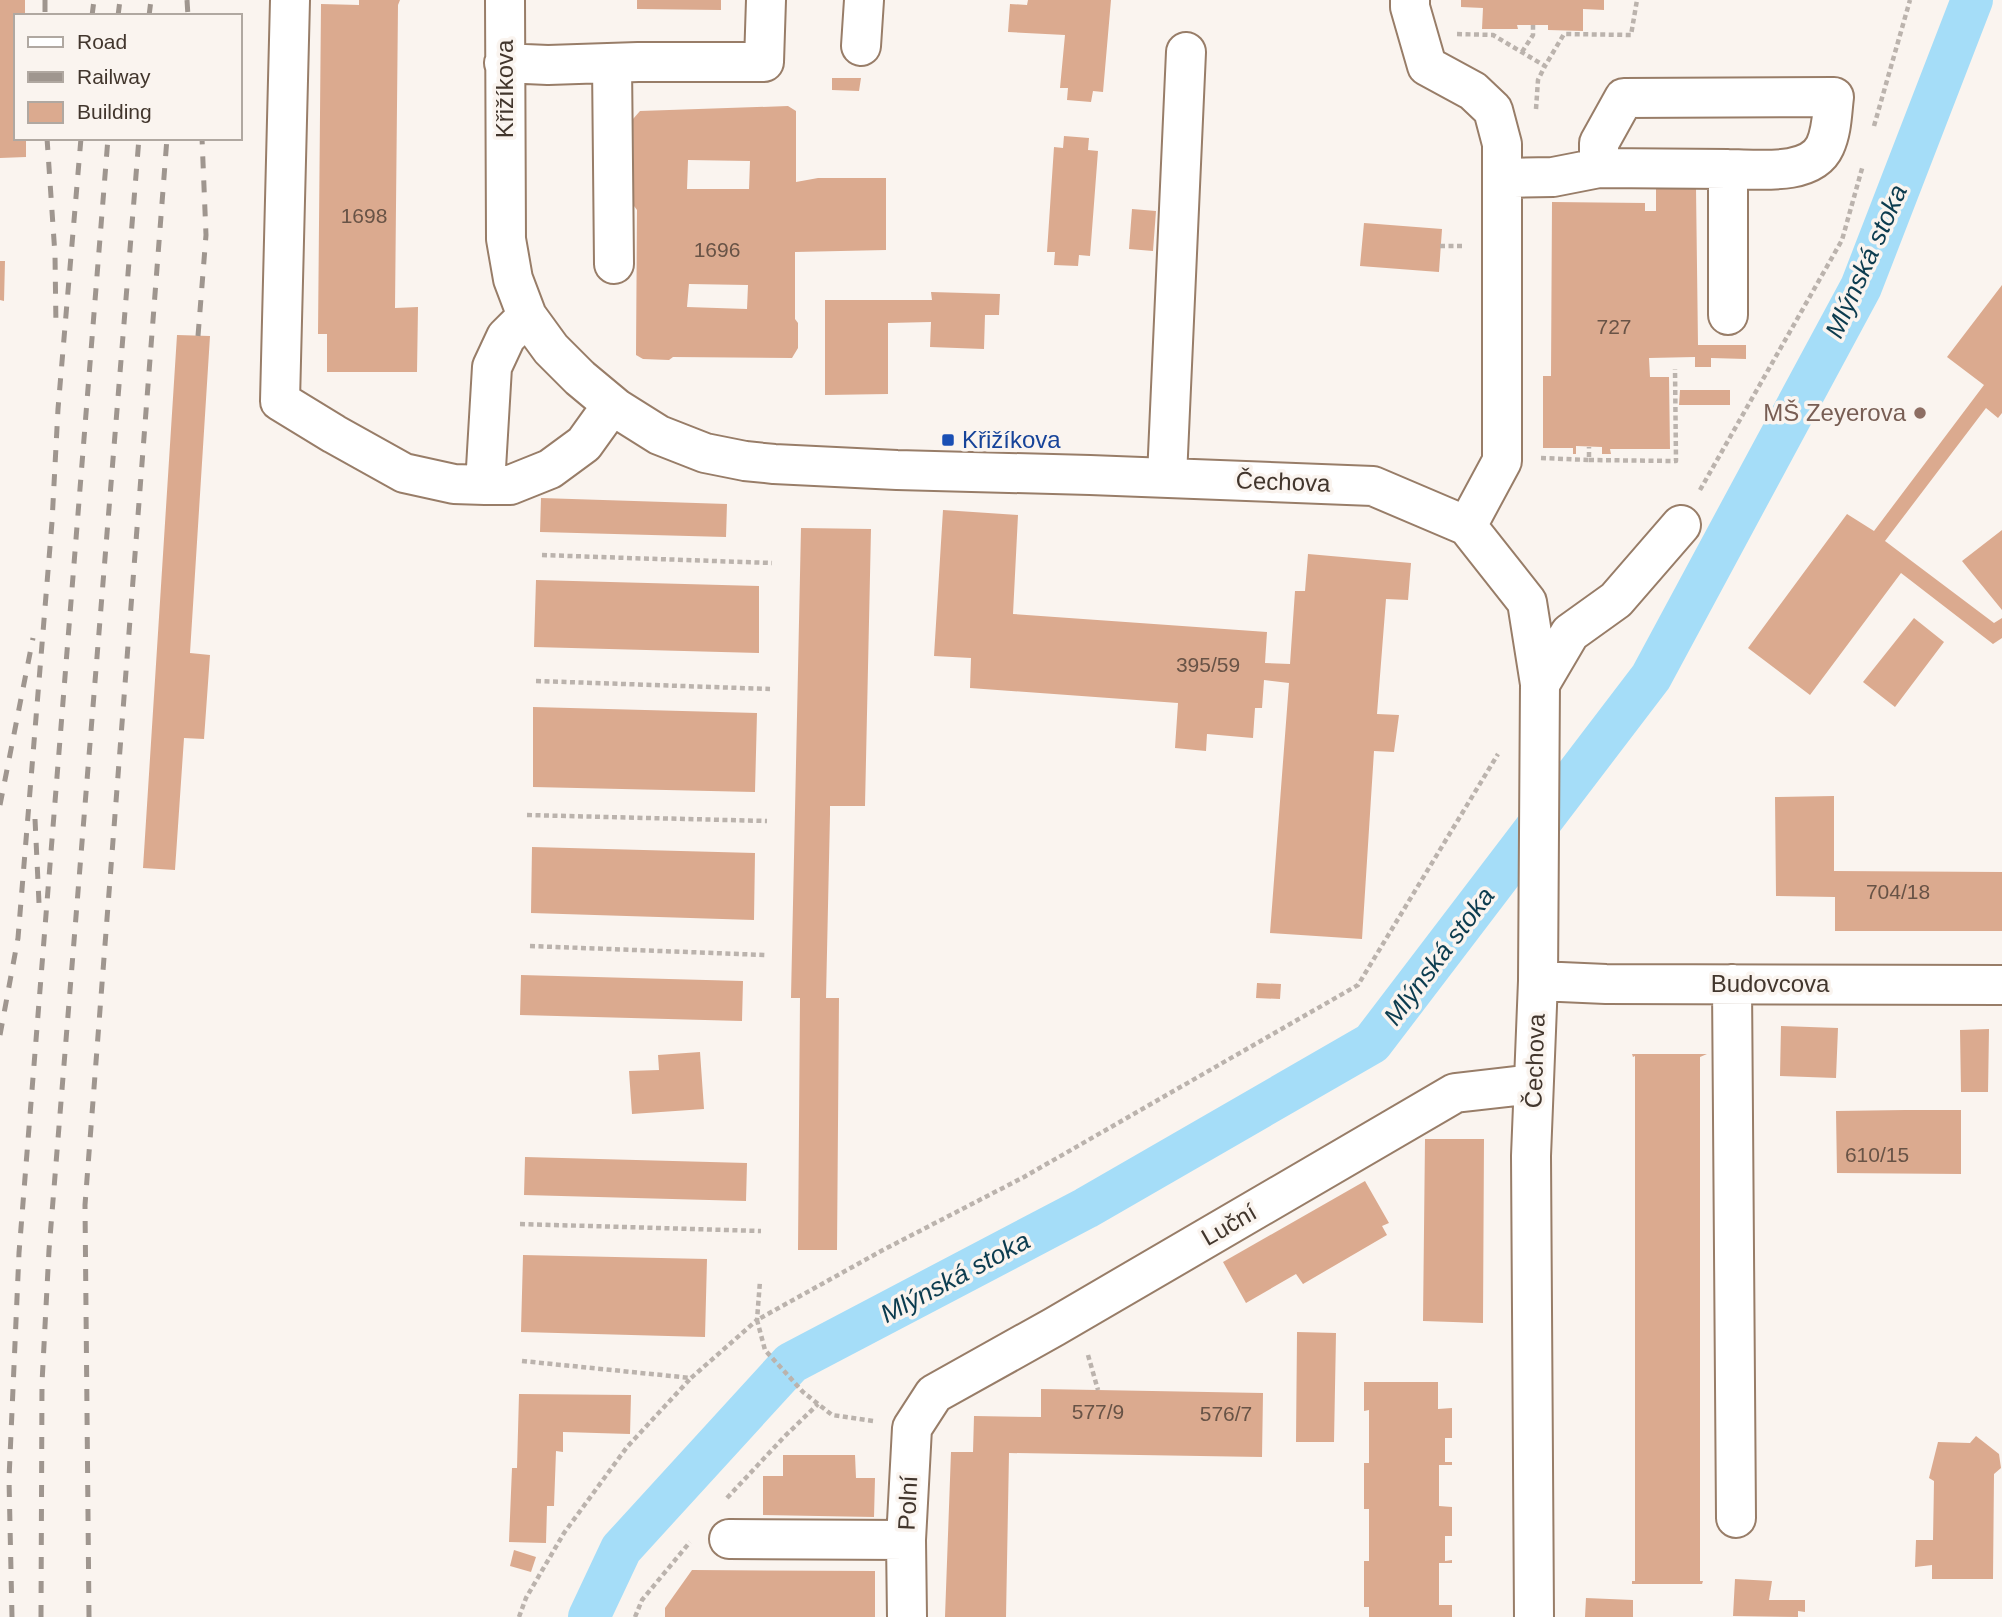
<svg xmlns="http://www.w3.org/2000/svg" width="2002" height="1617" viewBox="0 0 2002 1617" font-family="Helvetica,sans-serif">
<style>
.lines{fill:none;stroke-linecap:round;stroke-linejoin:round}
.canal{stroke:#a5ddf8;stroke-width:42}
.building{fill:#dbaa8f;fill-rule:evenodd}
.minor-casing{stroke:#987d68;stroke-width:42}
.path{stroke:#bbb3ad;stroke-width:4.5;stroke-dasharray:5 3.5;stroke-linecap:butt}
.minor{stroke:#fff;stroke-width:38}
.rail{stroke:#9f968f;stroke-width:5;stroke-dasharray:12 12;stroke-linecap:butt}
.education-dot{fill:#8d6e63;stroke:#faf4ef;stroke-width:2.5}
.transit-dot{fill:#1a4fb4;stroke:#faf4ef;stroke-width:2.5}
.labels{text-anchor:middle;stroke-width:7;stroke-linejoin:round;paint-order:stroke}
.number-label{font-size:21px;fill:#685346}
.street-label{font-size:24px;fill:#42362d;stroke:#faf4ef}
.education-label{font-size:24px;fill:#785e54;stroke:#faf4ef;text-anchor:end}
.transit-label{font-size:24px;fill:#164399;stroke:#faf4ef;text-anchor:start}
.water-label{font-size:26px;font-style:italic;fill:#0c3c4f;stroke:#faf4ef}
</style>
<rect width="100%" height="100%" fill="#faf4ef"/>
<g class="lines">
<path class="canal" d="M589 1617 621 1549 791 1363 1086 1208 1372 1043 1651 677 1861 287 1972 0"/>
</g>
<path class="building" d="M0 0H25V16H16V138H26V157L0 158Z
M359 0H400L398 5 395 308 418 307 417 372H327V334H318L321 4 359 5Z
M637 0H721V10L637 9Z
M1028 0H1111L1103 92 1093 91 1091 102 1067 100 1068 88H1060L1065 35 1008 32 1010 4 1027 5Z
M1461 0H1604V10L1583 9V31L1548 30V25H1517L1518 29H1482L1483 8 1461 7Z
M832 78H861L859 91 832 90Z
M788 106 796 111V182L818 178H886V250L795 252V319L798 323V348L792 358 673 357 669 360 643 359 636 355 637 210 634 206 633 119 640 111ZM688 160 750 161 749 189H687ZM689 284 748 285 747 309 687 307Z
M1064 136 1089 138 1088 150 1098 151 1090 256 1079 255 1078 266 1054 265 1055 252H1047L1054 147 1063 148Z
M1656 185 1703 187 1696 188 1698 345H1746V359L1711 358V367H1695V357L1649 358 1650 377H1669L1670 449H1610L1611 454H1602V447L1576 446V454H1573V448H1543V376H1551L1552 202 1645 203V211H1656Z
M1132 209 1156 211 1153 251 1129 249Z
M1364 223 1442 229 1439 272 1360 266Z
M0 261H5L4 301 0 300Z
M2002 285V413L1998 418 1986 408 1885 541 1994 623 2002 618V638L1993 644 1901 573 1810 695 1748 648 1847 514 1874 531 1984 385 1947 357Z
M931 292 1000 294 999 315H985L984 349 930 347 931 322 888 323V394L825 395V300H932Z
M177 335 210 336 190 653 210 655 204 739 184 738 175 870 143 868Z
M1680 390H1730V405H1679Z
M541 498 727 504 726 537 540 532Z
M943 510 1018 515 1013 614 1267 632 1265 663 1290 664 1295 591H1305L1308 554 1411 563 1408 600 1386 599 1377 714 1399 715 1394 752 1374 751 1362 939 1270 933 1289 683 1264 680 1262 708H1255L1253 738 1207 734 1206 751 1175 748 1178 703 970 688 971 658 934 656Z
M801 528 871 529 865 806H830V814L826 998H839L837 1250H798L800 998H791Z
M2002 530V610L1962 561Z
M536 580 759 586V653L534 647Z
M1914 618 1944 642 1895 707 1863 682Z
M533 707 757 713 755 792 533 787Z
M1834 796V871L2002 872V931H1835V897L1776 896 1775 797Z
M532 847 755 853 754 920 531 913Z
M521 975 743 981 742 1021 520 1015Z
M1257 983 1281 984 1280 999 1256 998Z
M1781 1026 1838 1028 1836 1078 1780 1076Z
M1989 1029 1988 1092H1961L1960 1030Z
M700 1052 704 1109 632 1114 629 1071 659 1070 658 1055Z
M1632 1054H1707L1700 1057V1581H1703L1702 1584H1632V1581H1635V1056L1633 1057Z
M1905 1110H1961V1174L1837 1173 1836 1111Z
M1425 1139H1484L1483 1323 1423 1321Z
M525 1157 747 1163 746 1201 524 1195Z
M1365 1181 1389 1223 1382 1226 1387 1235 1303 1284 1296 1274 1246 1303 1223 1262Z
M523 1255 707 1259 705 1337 521 1332Z
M1297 1332 1336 1333 1334 1442H1296Z
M1364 1382H1438V1409L1452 1408V1438H1445V1462H1452V1465H1439V1506L1452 1507V1536H1445V1561L1452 1560V1563H1439V1605H1452V1617H1369V1607H1364V1561H1369V1509H1364V1463H1369V1410L1364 1411Z
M1041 1389 1263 1393 1262 1457 1009 1453 1006 1617H945L951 1452H973L974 1416 1041 1417Z
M519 1394 631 1395 630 1434 563 1432V1452L556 1451 554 1506H547L546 1543 509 1542 512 1468H517Z
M1976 1436 1999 1454 2001 1468 1994 1474 1993 1579H1932V1565L1915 1567 1916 1540H1933L1934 1481 1929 1478 1938 1442 1970 1443Z
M783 1455H855L856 1478H875L874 1517 763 1515V1476H783Z
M514 1550 536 1557 531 1572 510 1566Z
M692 1570 875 1571V1617H665V1608Z
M1735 1579 1772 1581 1769 1600H1805V1612L1798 1611V1617L1733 1616Z
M1586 1598 1633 1600V1617H1585Z"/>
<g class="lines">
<g class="minor-casing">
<path id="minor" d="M290 0 280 401 334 434 404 473 454 484 485 485
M505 0 506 239 513 279 527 316 551 349 580 378 616 408 659 435 705 453 745 461 774 464 897 470 1090 475 1373 486 1467 526 1527 602 1540 684 1538 981 1531 1156 1534 1617
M1410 0V7L1427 66 1473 91 1493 110 1502 144V461L1467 526
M861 46 864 0
M504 63 548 65 638 62H764L766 0
M612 63 614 264
M1599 168V143L1624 98 1834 97C1832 113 1832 131 1825 146 1811 177 1756 169 1728 169
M1503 178 1553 177 1599 168 1728 169V315
M527 316 506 337 492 367 485 485H510L550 469 584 444 612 405
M1167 477 1186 52
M1540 684 1570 633 1616 600 1681 525
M1538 981 1606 984 2002 985
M1732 984 1736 1518
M729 1539 906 1540
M907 1617 906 1540 912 1428 934 1394 1054 1327 1455 1093 1533 1084"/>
</g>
<path class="path" d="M1457 34 1493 35 1545 66 1564 34 1631 35 1637 0
M1522 52 1533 35V25
M1536 109 1538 80 1545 66
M1874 126 1910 0
M1440 246H1463
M1541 458 1589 460V447
M1589 460 1676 461 1675 369
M1700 490 1842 240 1863 165
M542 555 772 563
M536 681 770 689
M527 815 767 821
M530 946 765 955
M520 1224 761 1231
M1088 1355 1098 1390
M522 1361 691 1378 757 1320 760 1281
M873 1421 832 1415 803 1392 765 1350 757 1320 883 1250 1024 1177 1358 985 1498 754
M727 1498 784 1437 818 1404
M519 1617 526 1598 564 1533 627 1447 691 1378
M635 1617 642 1600 690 1542"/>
<use href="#minor" class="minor"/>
<path class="rail" d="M45 0V16
M187 0 188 16
M92 16 94 0
M118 16 120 0
M149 16 151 0
M47 138 55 255 56 327
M198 336 206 235 202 138
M0 805 33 638
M35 819 39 903
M0 1035 18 938 52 522 58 409 81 138
M12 1617 9 1479 19 1253 108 138
M41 1617 42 1383 49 1250 139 138
M89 1617 85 1205 167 138"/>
</g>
<circle class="education-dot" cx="1920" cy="413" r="7"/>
<rect class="transit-dot" x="941" y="433" width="14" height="14" rx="3.5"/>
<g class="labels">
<g class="number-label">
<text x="364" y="223">1698</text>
<text x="717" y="257">1696</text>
<text x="1614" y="334">727</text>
<text x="1208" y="672">395/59</text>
<text x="1898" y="899">704/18</text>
<text x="1877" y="1162">610/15</text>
<text x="1098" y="1419">577/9</text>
<text x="1226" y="1421">576/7</text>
</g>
<g class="street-label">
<text transform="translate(505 89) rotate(-90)" y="8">Křižíkova</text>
<text transform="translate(1283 482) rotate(2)" y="8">Čechova</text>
<text x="1770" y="992">Budovcova</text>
<text transform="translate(1535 1061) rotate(-88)" y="8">Čechova</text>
<text transform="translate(1229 1225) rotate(-30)" y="8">Luční</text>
<text transform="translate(908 1503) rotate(-87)" y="8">Polní</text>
</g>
<g class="education-label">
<text x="1906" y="421">MŠ Zeyerova</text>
</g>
<g class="transit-label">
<text x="962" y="448">Křižíkova</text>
</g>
<g class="water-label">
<text transform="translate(1866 261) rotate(-66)" y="9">Mlýnská stoka</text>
<text transform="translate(1439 956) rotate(-53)" y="9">Mlýnská stoka</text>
<text transform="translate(955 1277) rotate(-28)" y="9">Mlýnská stoka</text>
</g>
</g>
<rect x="14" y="14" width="228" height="126" fill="#faf4ef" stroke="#b0a8a1" stroke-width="2"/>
<rect x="28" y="37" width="35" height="10" fill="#ffffff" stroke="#b0a8a1" stroke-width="2"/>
<text x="77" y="49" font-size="21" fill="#42362d">Road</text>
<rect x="28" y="72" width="35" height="10" fill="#9f968f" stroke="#b0a8a1" stroke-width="2"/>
<text x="77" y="84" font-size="21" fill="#42362d">Railway</text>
<rect x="28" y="102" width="35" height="21" fill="#dbaa8f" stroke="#b0a8a1" stroke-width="2"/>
<text x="77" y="119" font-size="21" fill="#42362d">Building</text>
</svg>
